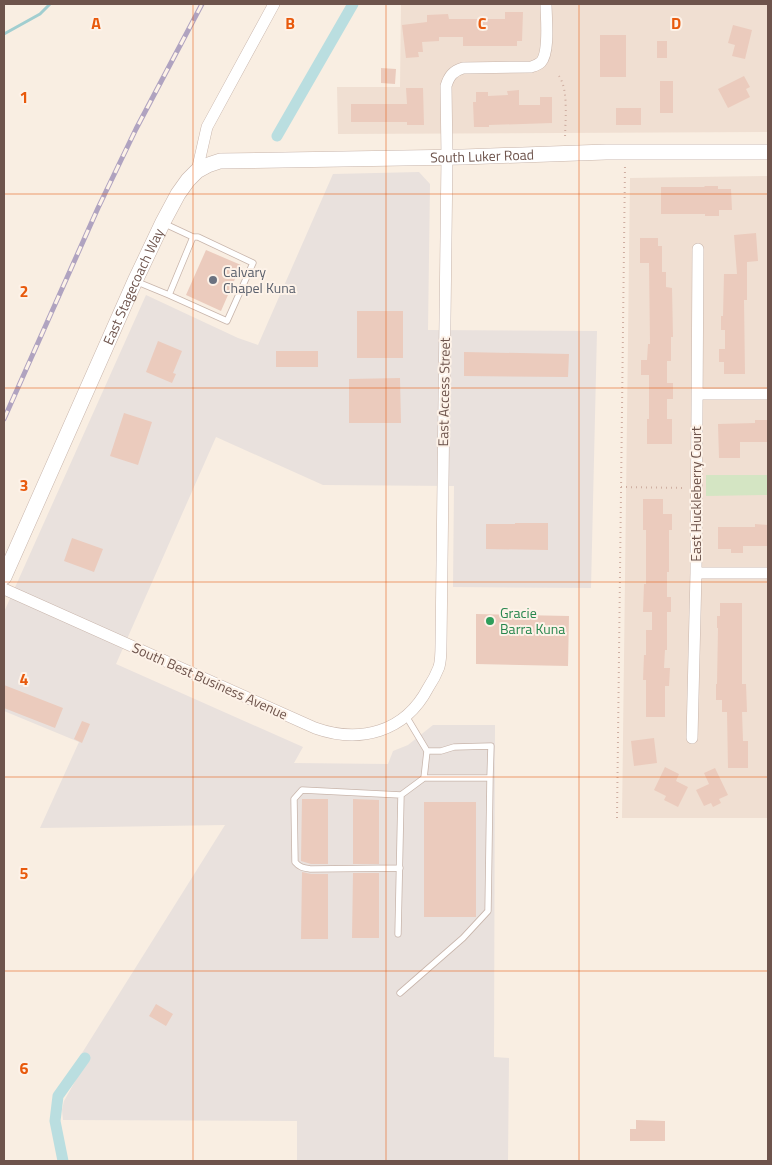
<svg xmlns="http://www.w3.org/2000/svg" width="772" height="1165" viewBox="0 0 772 1165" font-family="'Titillium Web',sans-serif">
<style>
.residential{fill:#f0dfd2}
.industrial{fill:#e9e1dd}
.green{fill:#d4e5c3}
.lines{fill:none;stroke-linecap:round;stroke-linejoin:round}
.stream{stroke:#a1ced0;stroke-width:3}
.canal{stroke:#badee0;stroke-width:11}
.building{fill:#ebcbbd}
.service-casing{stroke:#c8b5ab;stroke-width:7}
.minor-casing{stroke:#c8b5ab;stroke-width:12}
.tertiary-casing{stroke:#c8b5ab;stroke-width:16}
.path{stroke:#cfaea1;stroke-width:2;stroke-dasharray:1 4;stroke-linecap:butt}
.service{stroke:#fff;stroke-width:5.5}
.minor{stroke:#fff;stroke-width:11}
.tertiary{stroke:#fff;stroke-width:15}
.rail-casing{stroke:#b0a3c0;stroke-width:5}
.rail{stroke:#fdf2e8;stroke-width:3;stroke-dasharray:9;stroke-linecap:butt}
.grid{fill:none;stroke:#e8590c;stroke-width:1;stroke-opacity:0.55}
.worship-dot{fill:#6b7280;stroke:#fdf2e8;stroke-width:2}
.leisure-dot{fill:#2e9e5b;stroke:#fdf2e8;stroke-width:2}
.labels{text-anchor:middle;stroke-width:4;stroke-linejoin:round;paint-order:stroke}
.street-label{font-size:14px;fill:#6e544c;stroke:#fdf2e8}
.worship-label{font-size:14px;fill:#5b616d;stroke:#fdf2e8;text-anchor:start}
.leisure-label{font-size:14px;fill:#27864d;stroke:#fdf2e8;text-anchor:start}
.grid-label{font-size:16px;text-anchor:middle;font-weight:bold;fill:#e8590c;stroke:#fdf2e8;stroke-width:4;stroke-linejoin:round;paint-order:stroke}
</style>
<rect width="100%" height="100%" fill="#f9eee2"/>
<path class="residential" d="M401 4H768V132L338 134 337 87H400Z
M768 176V818H622L630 178Z"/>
<path class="industrial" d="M419 172 430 184 428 330 597 331 591 588 453 587 454 486 323 485 216 437 116 664 303 747 294 763 388 764 393 751 408 745 433 725H495L494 1057 509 1058 508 1161H297V1121L63 1120 62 1110 64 1101 86 1062 77 1061 225 825 40 828 79 742 4 711V612L146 295 238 338 258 345 333 174Z"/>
<path class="green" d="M706 475H768V495L706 496Z"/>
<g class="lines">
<path class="stream" d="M4 34 40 14 50 4"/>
<path class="canal" d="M277 136 353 4
M63 1161 55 1121 58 1096 85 1058"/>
</g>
<path class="building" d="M505 12H523L522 41H517V46H463V37H439V41L422 42 423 52H418L419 57 406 58 402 25 427 22V15L448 14 449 19H505Z
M733 25 752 30 745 59 732 56 735 45 728 43Z
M600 35H626V77H600Z
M657 41H667V58H657Z
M381 68 396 69 395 84 381 83Z
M744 76 750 87 746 89 750 97 728 108 718 89Z
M660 81H673V113H660Z
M406 88H423L424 125H407V122H351V104H407Z
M519 90V105H540V97H552V123L489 125V127H474L473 102H476V92H488V96L508 95 507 91Z
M616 108H641V125H616Z
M704 186H718V189H731L732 210H719V216H705V214H661V187H705Z
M756 233 758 261 747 262V300H744L745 374H724V362H719V349H725V330H721V316H723L724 274H737L734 235Z
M640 238H658V246H662V272H666V287L672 288 673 337H671V361H667V383H673V399H667V419H672V444H647V419H649V375H641V360H647L648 344H650L649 263H640Z
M206 250 241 265 221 311 186 295Z
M357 311H403V358H357Z
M158 341 182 351 173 373 176 374 172 383 146 372Z
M276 351H318V367H276Z
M464 352 569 354 568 377 464 376Z
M400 378 401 423H349V379Z
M124 413 152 422 138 465 110 456Z
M755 420H768V442H740V458H719L718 424 755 423Z
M643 499H663V514H672V530H669V572H667V597H671V612H667V650H665L664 668H670L669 686H665V717H646V680H643L644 655H646V630H652V612H643L644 584H646V530H643Z
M515 523H548V550L486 549V524H515Z
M755 524 768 525V546H743V553H731V549H718V527H755Z
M72 538 103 549 94 572 64 561Z
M720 603H742V684H746L747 712H742L743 741H748V768H728L727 712H722V700H716V684H717L718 628H717V616H720Z
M476 614 569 616 568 666 476 664Z
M4 685 63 708 55 728 4 708Z
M82 721 90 724 82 743 74 739Z
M654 738 657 763 634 766 631 741Z
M665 767 679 774 676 781 688 787 678 807 664 800 666 796 654 790Z
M715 768 728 795 719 799 721 803 713 807 711 803 704 806 696 790 709 784 704 773Z
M302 799H328V864H311L301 861Z
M353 799 379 800V864H353Z
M424 802H476V917H424Z
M302 872 311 874H328V939H301Z
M353 873H379V938H352Z
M156 1004 173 1014 166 1026 149 1016Z
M636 1120 665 1121V1141H630V1129H636Z"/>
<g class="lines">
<g class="service-casing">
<path id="service" d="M135 281 169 295 193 237 163 223
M169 295 227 321 253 263 198 237H193
M427 751H441L454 747 491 746 490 778
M400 868 311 869C304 868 300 868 295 862L294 799 302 790 401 795
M398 934 401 795 424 778 427 751 406 716
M400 993 463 938 488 911 490 778H424"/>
</g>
<g class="minor-casing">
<path id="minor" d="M197 171 207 127 274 4
M697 394H768
M696 573H768
M4 589 315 728C360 744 405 732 428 688 432 682 436 675 439 667 441 660 441 652 441 644L447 157 446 86C449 76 453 71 463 68L531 67C534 66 538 65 541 62 550 52 546 17 546 4
M692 738 696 573 698 249"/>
</g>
<g class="tertiary-casing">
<g id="tertiary">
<path id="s1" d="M4 577 135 281 163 222 178 194 188 180 197 171 208 165 220 161 463 157 606 152H768"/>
</g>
</g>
<path class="path" d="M559 76C569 90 565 123 565 140
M621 487 686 488
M617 818 625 165"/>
<use href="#service" class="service"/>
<use href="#minor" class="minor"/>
<use href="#tertiary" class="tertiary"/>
<g class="rail-casing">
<path id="rail" d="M4 419 98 208 136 129 202 4"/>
</g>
<use href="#rail" class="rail"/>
</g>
<path class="grid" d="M193 4V1161M386 4V1161M579 4V1161M4 194H768M4 388H768M4 582H768M4 777H768M4 971H768"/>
<circle class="worship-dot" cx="213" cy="280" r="5"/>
<circle class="leisure-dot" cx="490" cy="621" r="5"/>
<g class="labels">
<g class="street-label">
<text dy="5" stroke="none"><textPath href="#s1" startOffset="738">South Luker Road</textPath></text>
<text dy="5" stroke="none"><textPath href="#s1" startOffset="318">East Stagecoach Way</textPath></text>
<text transform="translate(444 392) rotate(-89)" y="5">East Access Street</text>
<text transform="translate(696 494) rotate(-90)" y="5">East Huckleberry Court</text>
<text transform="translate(210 681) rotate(24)" y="5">South Best Business Avenue</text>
</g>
<g class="worship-label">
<text x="223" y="277">Calvary<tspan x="223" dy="16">Chapel Kuna</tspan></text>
</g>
<g class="leisure-label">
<text x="500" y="618">Gracie<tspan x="500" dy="16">Barra Kuna</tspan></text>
</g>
</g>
<g class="grid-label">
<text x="96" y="29">A</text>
<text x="290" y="29">B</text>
<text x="482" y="29">C</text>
<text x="676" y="29">D</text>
<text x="24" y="103">1</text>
<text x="24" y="297">2</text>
<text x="24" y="491">3</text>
<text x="24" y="685">4</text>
<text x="24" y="879">5</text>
<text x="24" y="1074">6</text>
</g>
<rect width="772" height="1165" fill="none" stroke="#6e544c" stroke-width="10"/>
</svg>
